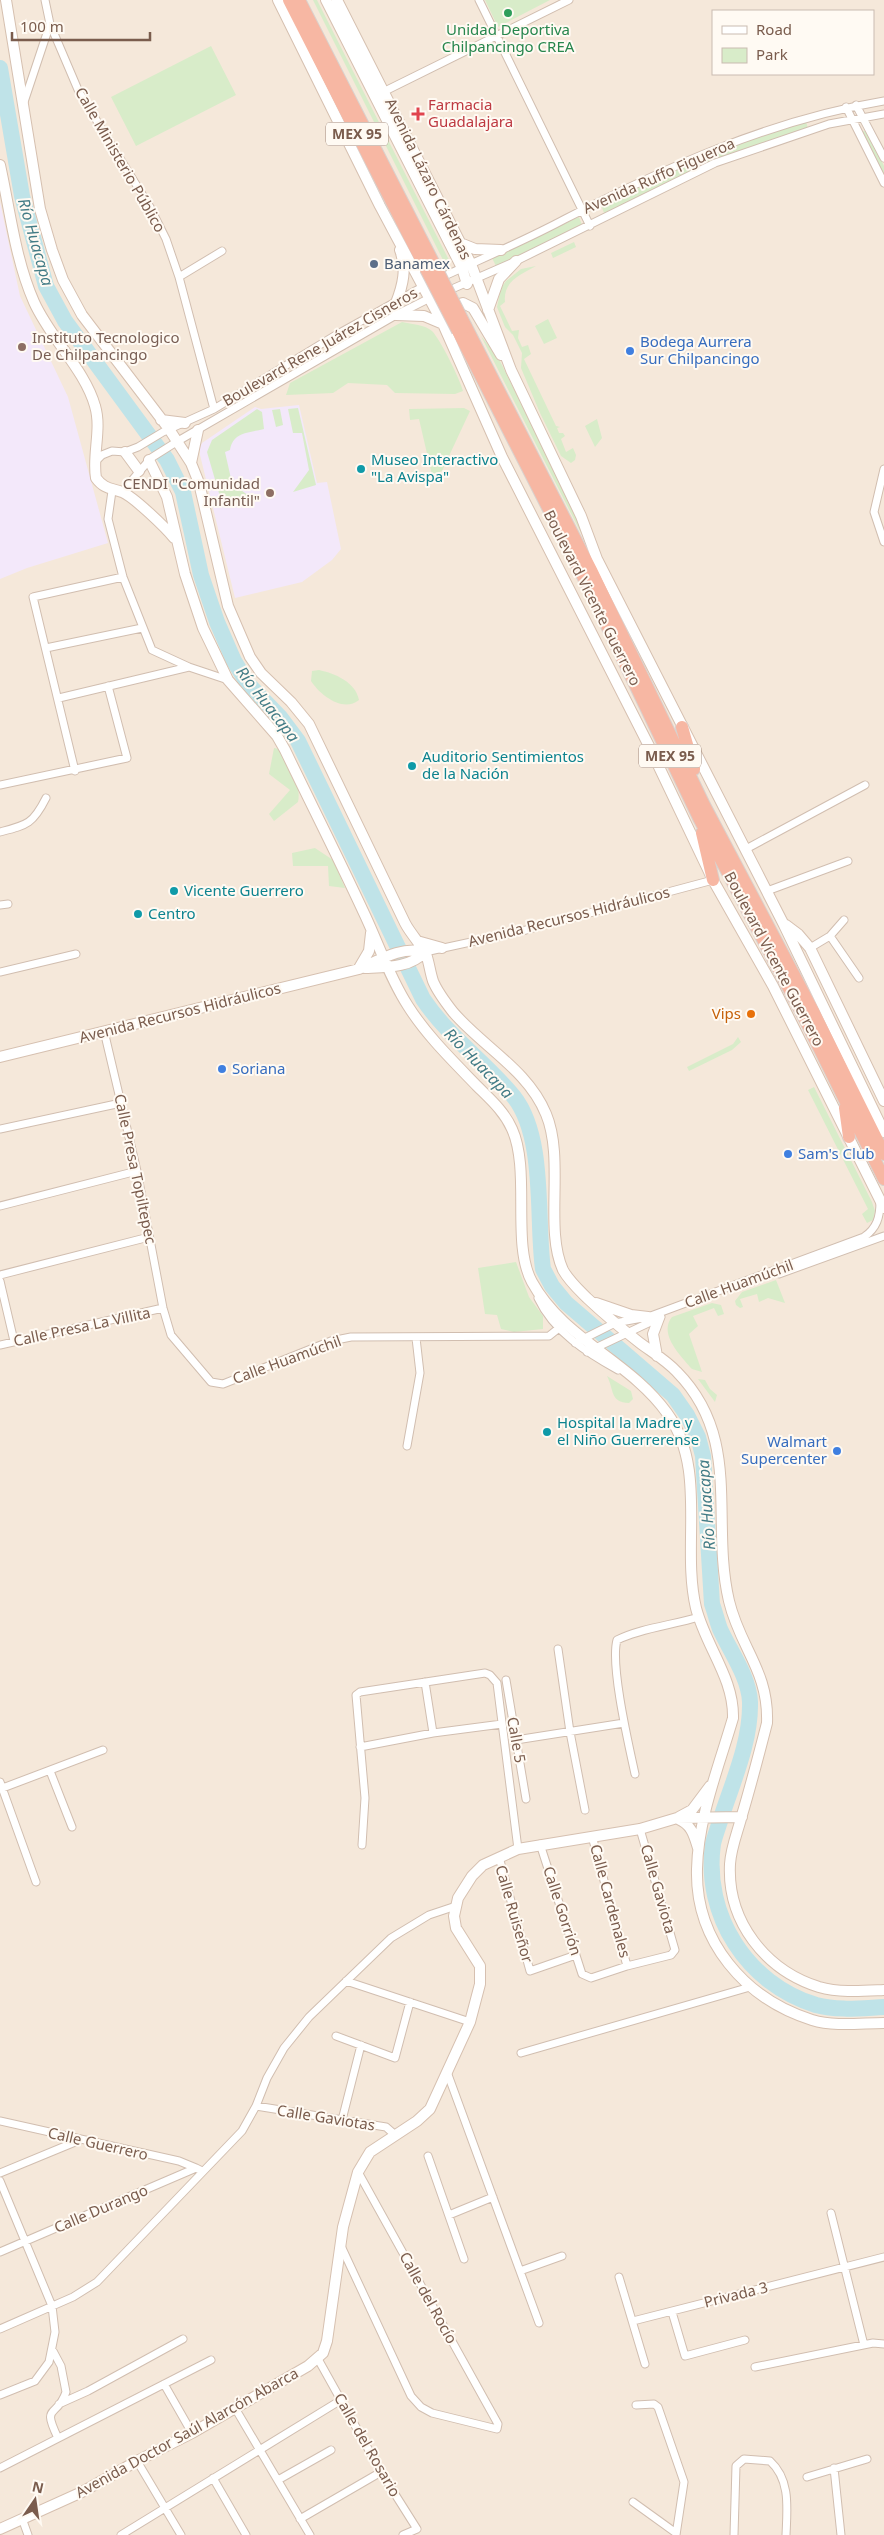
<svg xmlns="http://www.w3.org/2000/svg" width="884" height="2535" viewBox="0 0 884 2535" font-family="'Noto Sans',sans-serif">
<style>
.residential{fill:#f5e8da;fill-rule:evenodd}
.education{fill:#f3e8fa}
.green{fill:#d8ecc9}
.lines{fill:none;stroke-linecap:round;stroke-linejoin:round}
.river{stroke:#bfe3e8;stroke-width:16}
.street-casing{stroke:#d1beb0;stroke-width:9}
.secondary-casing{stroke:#d6c0b0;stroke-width:12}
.highway-casing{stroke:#dad1cd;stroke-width:14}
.street{stroke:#fff;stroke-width:7}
.secondary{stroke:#fff;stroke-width:10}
.highway{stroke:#f7b7a3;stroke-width:12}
.highway-bridge-casing{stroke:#dad1cd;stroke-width:14;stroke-linecap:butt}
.highway-bridge{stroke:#f7b7a3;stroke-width:12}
.leisure-dot{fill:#2e9e5b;stroke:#fffaf3;stroke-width:2}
.health-dot{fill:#e0444e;stroke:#fffaf3;stroke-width:2}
.service-dot{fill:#5c6f8a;stroke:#fffaf3;stroke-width:2}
.education-dot{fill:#8d6e63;stroke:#fffaf3;stroke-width:2}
.shop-dot{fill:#3f7fe0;stroke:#fffaf3;stroke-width:2}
.culture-dot{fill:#0f9aa8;stroke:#fffaf3;stroke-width:2}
.food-dot{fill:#e8710a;stroke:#fffaf3;stroke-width:2}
.labels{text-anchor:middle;stroke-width:4;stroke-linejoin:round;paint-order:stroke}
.shield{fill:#fffaf3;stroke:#a28b7f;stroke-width:1}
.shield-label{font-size:14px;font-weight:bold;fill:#7a5c4d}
.leisure-label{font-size:15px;fill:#27864d;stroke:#fffaf3}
.health-label{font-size:15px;fill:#be3a42;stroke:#fffaf3;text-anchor:start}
.street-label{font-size:15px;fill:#7a5c4d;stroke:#fffaf3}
.service-label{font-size:15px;fill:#4e5e75;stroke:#fffaf3;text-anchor:start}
.education-label{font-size:15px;fill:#785e54;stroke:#fffaf3;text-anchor:start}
.shop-label{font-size:15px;fill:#366cbe;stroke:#fffaf3;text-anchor:start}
.culture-label{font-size:15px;fill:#0d838f;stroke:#fffaf3;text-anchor:start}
.food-label{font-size:15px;fill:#c56008;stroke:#fffaf3;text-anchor:end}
.water-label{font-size:16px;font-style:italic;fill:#437c86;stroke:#fffaf3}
</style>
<rect width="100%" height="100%" fill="#fdf6ec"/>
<path class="residential" d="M0 0H884V2535H0ZM713 11H873V74H713Z"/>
<path class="education" d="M0 202 20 296 68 397 108 543 27 568 0 579Z
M299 405 317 483 327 482 341 549 332 560 302 582 235 598 200 455V447L202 443 255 407 261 409Z"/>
<path class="green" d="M313 0H317L321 8 450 262 445 264Z
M485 0H550L498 27Z
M211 46 236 95 136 146 111 97Z
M806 122 808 128 705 163 702 157 758 136Z
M867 130 884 166V178L862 132Z
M692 162 696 169 604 213 601 205Z
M579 217 582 225 496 266 492 258Z
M574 242 576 247 553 258 551 253Z
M536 266C520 275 503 281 505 302L500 306 512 331 519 330 518 338 522 347 528 345 531 354 524 359 556 426 560 427 557 428 559 433H563L565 436 561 439 566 452 573 448 576 455 575 460 571 463 561 456 540 413 521 368 522 353 513 335 505 327 497 307 501 288 506 281 521 269Z
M548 319 557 338 544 344 535 326Z
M402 322C412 324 425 325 432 331 440 339 460 379 463 391L455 394 395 393 387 385 348 383 333 393 286 395 290 383Z
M481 336 498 357 584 531 581 533Z
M298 408 316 485 293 492 309 470 302 433H293L288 409Z
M464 408 470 411 442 471 432 475 419 419 410 420 409 409Z
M257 409 262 412 264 429C248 433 233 432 230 450L225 452 232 483 254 500 223 507 207 452 212 440Z
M280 409 283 425 276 427 272 410Z
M597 419 602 438 595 447 585 426Z
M319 670C334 673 356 682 359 700 343 713 320 695 311 681L312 671Z
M274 748 279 749C288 765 302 783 298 802L274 821 269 814 290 790 269 774Z
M315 848 333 860 345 888 329 886 328 866H293L292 853Z
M738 1037 741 1042 732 1050 689 1071 687 1067 733 1044Z
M814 1087 872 1202 875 1211 873 1220 867 1223 862 1214 868 1209 808 1090Z
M516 1262 529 1297 543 1316V1329L514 1332 501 1329 497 1315 485 1314 478 1268Z
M776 1280 785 1303 768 1298 759 1302 757 1294 740 1299 743 1307 740 1308 736 1305 735 1301 742 1292Z
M712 1303 721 1305 724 1314 718 1316 714 1308 693 1316 698 1326 689 1334 702 1372 692 1369C681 1356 658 1334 672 1317Z
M607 1376 631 1391 633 1399 629 1403C610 1403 614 1389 607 1376Z
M698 1379 705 1380 710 1389 717 1395 715 1402Z"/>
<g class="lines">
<path class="river" d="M0 68 22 196 46 286 65 321 167 460 183 492 201 575 217 622 234 661 248 684 280 717 298 741 423 999C449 1038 486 1062 514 1097 546 1138 536 1219 543 1269L552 1286 566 1303 673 1395 687 1415 698 1437 703 1456 712 1604C715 1612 717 1621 720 1629 730 1651 749 1677 750 1702 751 1740 734 1779 722 1815 719 1825 715 1835 713 1844 703 1915 747 1984 816 2005 838 2011 862 2008 884 2007"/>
<g class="street-casing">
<path id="street" d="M45 0 50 24 79 92 150 207 166 239 179 277 214 409
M479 0 590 226
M381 93 569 0
M24 102 50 24
M856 105 884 158
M846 107 884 183
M179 277 222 251
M438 279C481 259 524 241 565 219 667 167 770 120 884 101
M445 292 516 261 715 163 829 124 884 114
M96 461 102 455 112 451 125 452 138 447 163 432 214 409 336 335 426 285
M884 469 874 512 884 542
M112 491 108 519 123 577 152 650 189 667 228 680
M122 492 151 458 178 441 396 315 432 297
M46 648 142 628
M59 698 189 667
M75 771 33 597 123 577
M0 785 127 758 108 686
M0 832C27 825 33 824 46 798
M746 849 865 785
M767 891 848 861
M0 905 8 904
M830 936 859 978
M810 948 830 936 844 920
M425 952 526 930 713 880
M0 972 76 954
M104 1031 137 1171 163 1308 171 1335 211 1382 223 1384 331 1341 351 1337 549 1336 559 1328
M0 1129 121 1103
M0 1206 137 1171
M779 1274 884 1236
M0 1275 149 1237
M0 1281 14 1341
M538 1298C554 1332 587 1353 618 1370
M575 1343 615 1323 648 1317 864 1237C877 1228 880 1217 880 1202
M0 1345 163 1308
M587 1352 661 1317
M407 1446 420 1373 416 1338
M558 1649 570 1732 585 1810
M506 1680 526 1799
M425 1682 433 1733
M516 1740 624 1723
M360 1747 433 1733 502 1724
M50 1771 72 1827
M635 1774C629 1746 610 1665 617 1640 641 1628 673 1625 699 1617
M0 1782 36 1882
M0 1789 103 1750
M592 1836 627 1966
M540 1844 582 1974 591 1978 627 1966 671 1955 675 1950 640 1829
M362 1845 365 1798 356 1695 360 1692 485 1673 490 1675 497 1683 518 1849
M499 1857 530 1971 576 1955
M346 1981 470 2022
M336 2036 395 2058 410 2002
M521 2053 750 1987
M447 2072 539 2323
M256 2106 386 2127 394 2134
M342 2120 361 2045
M0 2121 179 2161 196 2168
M428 2156 464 2259
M0 2173 80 2140
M0 2181 52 2306 55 2332 49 2362 35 2381 0 2395
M831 2213 864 2345
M449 2215 493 2197
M341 2246 411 2396 421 2407 432 2413 497 2429 498 2424 358 2172
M0 2252 196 2168 202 2171
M520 2271 562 2256
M619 2277 645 2364
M672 2312 685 2356 745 2340
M633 2321 884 2257
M0 2329 73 2297 97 2282 242 2131 256 2106 267 2078 284 2048 309 2017 391 1938 429 1915 456 1906
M53 2351 61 2366 66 2392C57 2419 41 2403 58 2438
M318 2359 381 2472 417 2529 403 2535
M755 2367 873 2343 884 2344
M164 2384 192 2433
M59 2404 88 2391 183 2339
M636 2405 654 2404 658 2407 684 2482 676 2535
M235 2408 310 2535
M137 2461 181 2535
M0 2468 211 2360
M834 2468 841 2535
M807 2477 867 2459
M213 2478 246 2535
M278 2480 331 2450
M633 2502 676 2533
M300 2519 381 2472
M23 2521 28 2535
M121 2535 341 2400
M734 2535 736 2466 744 2459 770 2461C791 2480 787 2509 786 2535"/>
</g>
<g class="secondary-casing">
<path id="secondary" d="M6 0 40 209 52 250 63 280 82 315 169 429 191 463 199 483 228 606 250 657 261 673 291 702 309 724 405 923C410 933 422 946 426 954 429 962 430 972 433 981 437 991 446 1003 453 1012 483 1047 528 1070 546 1114 565 1159 544 1229 563 1270 569 1281 579 1290 587 1298 604 1314 622 1329 640 1343 652 1352 667 1361 677 1372 743 1439 710 1520 729 1601 740 1648 769 1671 767 1723 759 1754 751 1785 742 1815 738 1831 731 1847 730 1864 727 1921 765 1970 819 1987 840 1993 863 1991 884 1990
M278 0 380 206 443 324 502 457 649 746 713 880 773 986 884 1208
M326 0 462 268 467 284
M337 0 471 264 511 370 581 516 597 559 784 925 884 1132
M0 165C10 210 15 259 34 302 50 338 85 370 95 406 102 429 92 455 96 478 104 489 111 488 122 492 134 497 166 528 174 538
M460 243 475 249 501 250
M396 303C403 285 407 268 400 250
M449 307 463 303 473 308 501 355
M488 310 499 279 516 261
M396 315 424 316 443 324
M161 420 185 423
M125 452 139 471
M149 460 167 497 185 574 203 628 217 657 228 680 277 736 285 750C311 804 338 857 363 911 378 942 389 977 408 1006 427 1036 453 1061 477 1086 490 1099 504 1111 512 1129 531 1171 511 1244 532 1282 563 1339 630 1361 667 1413 708 1469 681 1545 696 1608 706 1647 734 1678 733 1718 719 1766 698 1818 697 1869 695 1941 745 1999 812 2020 835 2027 861 2023 884 2023
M191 463 198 430
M786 925 798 934 810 948 884 1101
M417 941 442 948
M359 968 369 951 371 933
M365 968C387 967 410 968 425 952
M0 1057 359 969C381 959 402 946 425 952
M596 1303 631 1315 648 1317
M657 1356 653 1334 659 1318
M679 1817 692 1810 710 1786
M678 1819C692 1825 694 1835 698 1848
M0 2529 82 2492 137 2461 192 2433 308 2366 323 2353 327 2341 343 2227 358 2172 370 2152 417 2121 430 2109 470 2022 480 1984V1966L456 1928 454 1916 458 1898 472 1876 483 1865 518 1849 640 1829 677 1818 742 1817"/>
</g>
<g class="highway-casing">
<path id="highway" d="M289 0 426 269
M299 0 435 266
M466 327 592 572 704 805 813 1011 884 1154
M458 331 588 586 699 818 804 1017 884 1179
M682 727 694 769
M702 833 713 880
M845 1108 849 1137"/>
</g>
<use href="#street" class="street"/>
<use href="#secondary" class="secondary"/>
<use href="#highway" class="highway"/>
<g class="highway-bridge-casing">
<path id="highway-bridge" d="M435 266 466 327
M426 269 458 331"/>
</g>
<use href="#highway-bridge" class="highway-bridge"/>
</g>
<circle class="leisure-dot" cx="508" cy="13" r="5"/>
<path class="health-dot" d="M415.5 106.5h5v5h5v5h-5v5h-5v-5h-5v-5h5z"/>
<circle class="service-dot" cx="374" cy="264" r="5"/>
<g class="education-dot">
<circle cx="22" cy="347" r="5"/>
<circle cx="270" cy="493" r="5"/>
</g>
<g class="shop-dot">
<circle cx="630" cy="351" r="5"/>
<circle cx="222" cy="1069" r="5"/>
<circle cx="788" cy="1154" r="5"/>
<circle cx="837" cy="1451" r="5"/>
</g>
<g class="culture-dot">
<circle cx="361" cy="469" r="5"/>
<circle cx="412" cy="766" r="5"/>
<circle cx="174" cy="891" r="5"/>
<circle cx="138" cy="914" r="5"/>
<circle cx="547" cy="1432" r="5"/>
</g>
<circle class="food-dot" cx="751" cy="1014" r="5"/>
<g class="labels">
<g class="shield">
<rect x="326" y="122.5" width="62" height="23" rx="4"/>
<rect x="639" y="744.5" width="62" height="23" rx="4"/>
</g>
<g class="shield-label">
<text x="357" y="139">MEX 95</text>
<text x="670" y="761">MEX 95</text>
</g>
<g class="leisure-label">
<text x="508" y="35">Unidad Deportiva<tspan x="508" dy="17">Chilpancingo CREA</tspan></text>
</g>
<g class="health-label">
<text x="428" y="110">Farmacia<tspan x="428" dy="17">Guadalajara</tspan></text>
</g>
<g class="street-label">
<text transform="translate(120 160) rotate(60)" y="5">Calle Ministerio Público</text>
<text transform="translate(659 176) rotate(-24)" y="5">Avenida Ruffo Figueroa</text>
<text transform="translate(428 179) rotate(64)" y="5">Avenida Lázaro Cárdenas</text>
<text transform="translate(320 347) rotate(-30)" y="5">Boulevard Rene Juárez Cisneros</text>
<text transform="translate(592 598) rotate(63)" y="5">Boulevard Vicente Guerrero</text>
<text transform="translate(569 917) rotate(-14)" y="5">Avenida Recursos Hidráulicos</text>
<text transform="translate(774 959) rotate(62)" y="5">Boulevard Vicente Guerrero</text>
<text transform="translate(180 1013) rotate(-14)" y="5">Avenida Recursos Hidráulicos</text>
<text transform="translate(135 1169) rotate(78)" y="5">Calle Presa Topiltepec</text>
<text transform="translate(739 1284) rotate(-20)" y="5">Calle Huamúchil</text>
<text transform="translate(82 1327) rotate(-12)" y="5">Calle Presa La Villita</text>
<text transform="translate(287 1360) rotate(-20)" y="5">Calle Huamúchil</text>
<text transform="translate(516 1740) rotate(80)" y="5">Calle 5</text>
<text transform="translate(658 1889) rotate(74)" y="5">Calle Gaviota</text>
<text transform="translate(610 1901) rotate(75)" y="5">Calle Cardenales</text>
<text transform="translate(562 1911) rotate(72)" y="5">Calle Gorrión</text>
<text transform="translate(514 1914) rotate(74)" y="5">Calle Ruiseñor</text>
<text transform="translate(326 2118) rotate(9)" y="5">Calle Gaviotas</text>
<text transform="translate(98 2144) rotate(13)" y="5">Calle Guerrero</text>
<text transform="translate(101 2209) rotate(-23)" y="5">Calle Durango</text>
<text transform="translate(736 2295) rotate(-14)" y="5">Privada 3</text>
<text transform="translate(428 2298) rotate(61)" y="5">Calle del Rocío</text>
<text transform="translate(187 2433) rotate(-29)" y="5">Avenida Doctor Saúl Alarcón Abarca</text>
<text transform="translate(367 2445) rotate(60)" y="5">Calle del Rosario</text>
</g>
<g class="service-label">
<text x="384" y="269">Banamex</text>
</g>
<g class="education-label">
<text x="32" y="343">Instituto Tecnologico<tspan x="32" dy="17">De Chilpancingo</tspan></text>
<text x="260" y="489" text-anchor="end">CENDI "Comunidad<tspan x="260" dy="17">Infantil"</tspan></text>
</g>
<g class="shop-label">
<text x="640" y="347">Bodega Aurrera<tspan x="640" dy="17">Sur Chilpancingo</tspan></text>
<text x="232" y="1074">Soriana</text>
<text x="798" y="1159">Sam's Club</text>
<text x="827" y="1447" text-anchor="end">Walmart<tspan x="827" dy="17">Supercenter</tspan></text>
</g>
<g class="culture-label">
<text x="371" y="465">Museo Interactivo<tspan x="371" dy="17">"La Avispa"</tspan></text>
<text x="422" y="762">Auditorio Sentimientos<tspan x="422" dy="17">de la Nación</tspan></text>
<text x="184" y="896">Vicente Guerrero</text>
<text x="148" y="919">Centro</text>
<text x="557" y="1428">Hospital la Madre y<tspan x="557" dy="17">el Niño Guerrerense</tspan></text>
</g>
<g class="food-label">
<text x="741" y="1019">Vips</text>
</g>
<g class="water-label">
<text transform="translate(36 242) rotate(74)" y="6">Río Huacapa</text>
<text transform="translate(268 704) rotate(52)" y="6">Río Huacapa</text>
<text transform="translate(479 1063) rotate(46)" y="6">Río Huacapa</text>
<text transform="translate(706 1505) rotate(-94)" y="6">Río Huacapa</text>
</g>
</g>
<rect x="712" y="10" width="162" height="65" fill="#fffaf3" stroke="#cabbb1"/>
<rect x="722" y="26" width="25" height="8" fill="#ffffff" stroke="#cabbb1"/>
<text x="756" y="35" font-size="15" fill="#7a5c4d">Road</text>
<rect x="722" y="48" width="25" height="15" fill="#d8ecc9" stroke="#cabbb1"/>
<text x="756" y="60" font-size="15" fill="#7a5c4d">Park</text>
<g transform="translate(35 2500) rotate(13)" stroke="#fffaf3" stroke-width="4" paint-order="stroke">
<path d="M0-4L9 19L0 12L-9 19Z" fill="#7a5c4d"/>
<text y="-8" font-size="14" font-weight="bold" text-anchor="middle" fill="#7a5c4d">N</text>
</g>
<path d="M12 32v8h138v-8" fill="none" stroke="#7a5c4d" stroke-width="2.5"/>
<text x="20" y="32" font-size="15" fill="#7a5c4d" stroke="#fffaf3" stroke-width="4" paint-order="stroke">100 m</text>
</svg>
